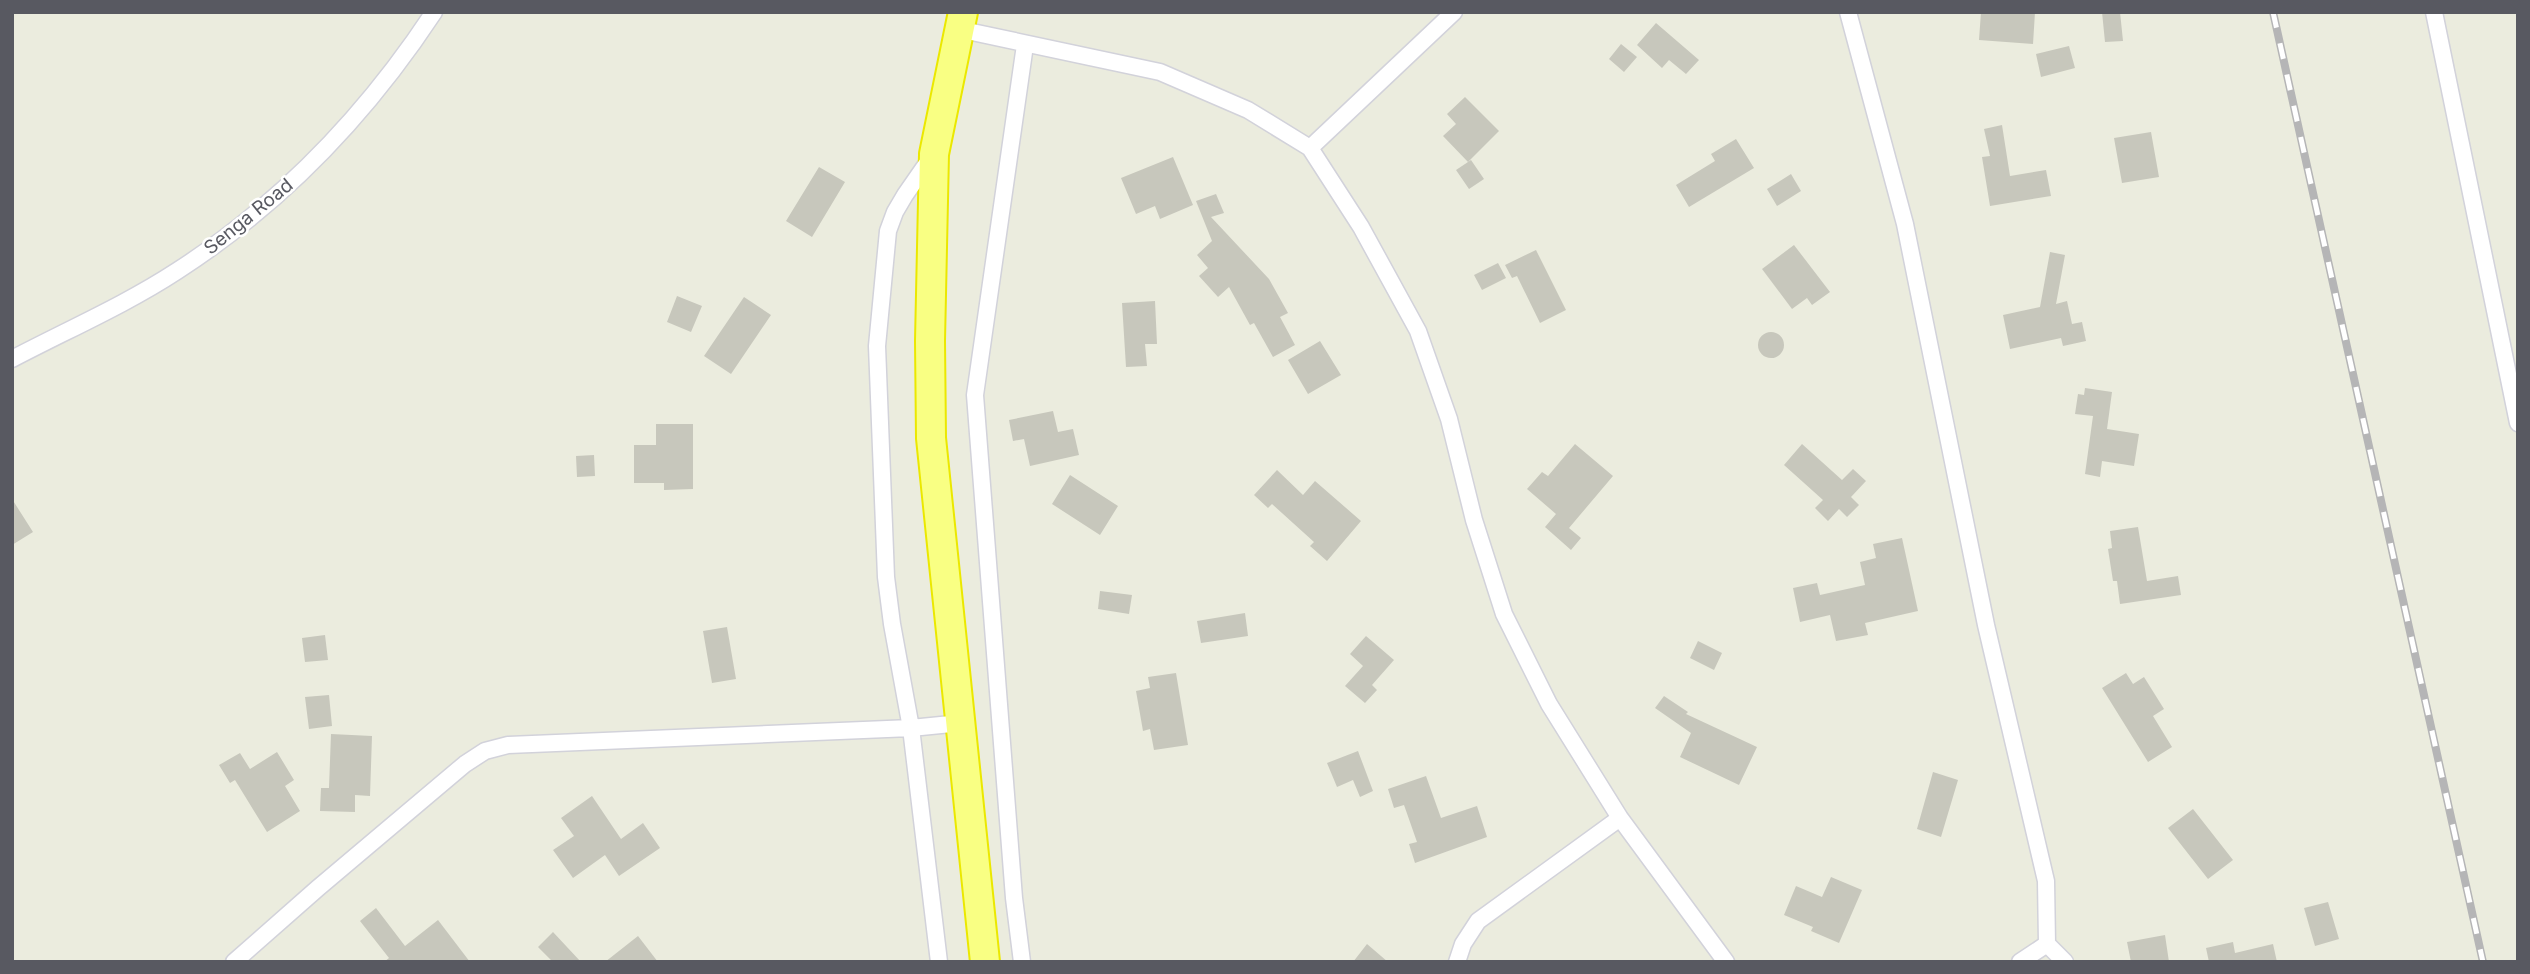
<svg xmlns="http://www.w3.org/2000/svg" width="2530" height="974" viewBox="0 0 2530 974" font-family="Inter,sans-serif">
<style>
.building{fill:#c7c7bc}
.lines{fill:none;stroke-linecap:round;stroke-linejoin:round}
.street-casing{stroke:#d2d2da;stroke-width:19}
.highway-casing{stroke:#ebe800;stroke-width:32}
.street{stroke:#fff;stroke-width:16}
.highway{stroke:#f9ff83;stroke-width:28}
.rail-casing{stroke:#b5b5b6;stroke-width:8}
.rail{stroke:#fff;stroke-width:5;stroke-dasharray:16;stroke-linecap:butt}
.labels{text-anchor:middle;stroke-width:5;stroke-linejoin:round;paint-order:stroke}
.street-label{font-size:19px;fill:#585961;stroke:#fff}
</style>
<rect width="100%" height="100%" fill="#ebecde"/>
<path class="building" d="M1981 12H2035L2033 44 1979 40Z
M2102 12H2120L2123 41 2105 42Z
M1656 23 1699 60 1686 74 1669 60 1662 68 1637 45Z
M1621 44 1637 57 1624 72 1609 59Z
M2069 46 2075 68 2041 77 2036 54Z
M1465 97 1499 131 1468 162 1443 136 1456 124 1447 114Z
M2002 125 2010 176 2046 170 2051 196 1990 206 1982 157 1990 156 1984 129Z
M2151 132 2159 177 2122 183 2114 138Z
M1736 139 1754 168 1689 207 1676 185 1715 161 1711 154Z
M1173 157 1193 205 1160 219 1155 206 1136 214 1121 178Z
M1471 160 1484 179 1469 189 1456 170Z
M819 167 845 182 812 237 786 221Z
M1791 174 1801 191 1777 206 1767 189Z
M1216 194 1224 213 1211 217 1269 279 1288 313 1280 317 1295 345 1273 357 1254 323 1250 325 1229 287 1218 297 1199 276 1208 268 1197 255 1212 241 1196 201Z
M1794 245 1830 292 1812 305 1807 298 1792 309 1762 269Z
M1536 250 1566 310 1540 323 1517 276 1512 278 1505 265Z
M2050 252 2065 255 2056 304 2067 301 2072 324 2082 322 2086 341 2063 346 2061 338 2010 349 2003 315 2040 307Z
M1498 263 1506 278 1482 290 1474 275Z
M677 296 702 306 691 332 667 322Z
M744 297 771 315 731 374 704 356Z
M1155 301 1157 344H1145L1147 366 1126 367 1122 303Z
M1758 345a13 13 0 1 1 26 0a13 13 0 1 1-26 0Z
M1320 341 1341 375 1308 394 1288 360Z
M2085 388 2112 392 2107 429 2139 434 2134 466 2102 461 2100 477 2085 474 2093 416 2075 414 2078 394 2084 395Z
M1053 411 1058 432 1073 429 1079 455 1030 466 1024 439 1013 441 1009 420Z
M656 424H693V489L664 490V483H634V445H656Z
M1575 444 1613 476 1569 528 1581 538 1571 550 1545 527 1556 514 1527 489 1542 472 1548 476Z
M1802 444 1842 480 1853 469 1866 481 1851 497 1859 505 1847 517 1839 509 1828 521 1815 508 1823 500 1784 465Z
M594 455 595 476 577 477 576 456Z
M1277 470 1303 495 1315 481 1361 521 1327 561 1310 546 1314 542 1272 504 1268 508 1254 495Z
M1070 475 1118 506 1100 535 1052 504Z
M12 499 33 532 12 545Z
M2138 527 2147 581 2178 576 2181 595 2120 604 2117 581H2113L2108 549 2112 548 2110 531Z
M1902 538 1918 611 1865 623 1868 635 1836 641 1830 615 1800 622 1793 588 1817 583 1820 595 1865 585 1860 562 1876 558 1873 544Z
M1100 591 1132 595 1129 614 1098 609Z
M1245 613 1248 636 1201 643 1197 621Z
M727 627 736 679 712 683 703 631Z
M325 635 328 660 305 662 302 638Z
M1366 636 1394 660 1372 685 1377 690 1365 703 1345 686 1363 666 1350 654Z
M1698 641 1722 653 1714 670 1690 658Z
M1176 673 1188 745 1154 750 1150 729 1143 731 1136 691 1150 688 1148 677Z
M2126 673 2133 684 2144 677 2164 709 2153 716 2172 747 2148 762 2102 688Z
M329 695 332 726 309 729 305 697Z
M1664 696 1688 712 1686 714 1757 747 1739 785 1680 757 1691 733 1655 708Z
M331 734 372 736 370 796 355 795V812L320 811 321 788H329Z
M1358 751 1373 791 1360 797 1353 780 1337 787 1327 763Z
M277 752 294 780 285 786 300 811 267 832 235 780 230 783 219 765 240 753 250 769Z
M1933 772 1958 780 1941 837 1917 829Z
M1426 776 1441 818 1477 806 1487 837 1415 863 1409 844 1417 842 1404 805 1394 808 1388 789Z
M592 796 621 839 643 823 660 848 619 876 605 855 573 878 553 850 574 836 561 818Z
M2193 809 2233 860 2208 879 2168 828Z
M1831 877 1862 890 1839 943 1811 931 1813 927 1784 915 1796 886 1822 897Z
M2328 902 2339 939 2315 946 2304 908Z
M376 908 405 946 438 920 470 962H384L389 958 360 921Z
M553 932 581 962H553L538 947Z
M2165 935 2169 962H2131L2127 942Z
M638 936 658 962H605Z
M2233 942 2235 953 2273 944 2277 962H2209L2206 948Z
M1367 944 1388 962H1353Z"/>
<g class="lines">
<g class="street-casing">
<path id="street" d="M1848 12 1905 224 1986 625 2046 881 2047 944 2020 962
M2434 12 2518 423
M958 29 1160 72 1248 110 1310 148 1361 227 1418 331 1449 419 1474 520 1504 614 1549 704 1620 818 1726 962
M1310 148 1454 12
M930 159 905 195 895 212 888 231 877 346 886 577 892 624 911 728 939 962
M12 359C67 330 125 305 177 271 281 204 366 115 434 12
M2047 944 2065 962
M234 962 318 888 465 764 485 751 508 745 911 728 961 723
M1022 962 1014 898 975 395 1025 45
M1457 962 1463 944 1478 921 1620 818"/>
</g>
<g class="highway-casing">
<path id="highway" d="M963 12 934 154 930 341 931 438 985 962"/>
</g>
<use href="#street" class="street"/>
<use href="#highway" class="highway"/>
<g class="rail-casing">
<path id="rail" d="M2273 12 2483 962"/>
</g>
<use href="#rail" class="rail"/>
</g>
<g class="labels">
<g class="street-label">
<text transform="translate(248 216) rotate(-39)" y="7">Senga Road</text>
</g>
</g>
<rect width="2530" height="974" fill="none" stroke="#585961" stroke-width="28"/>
</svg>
